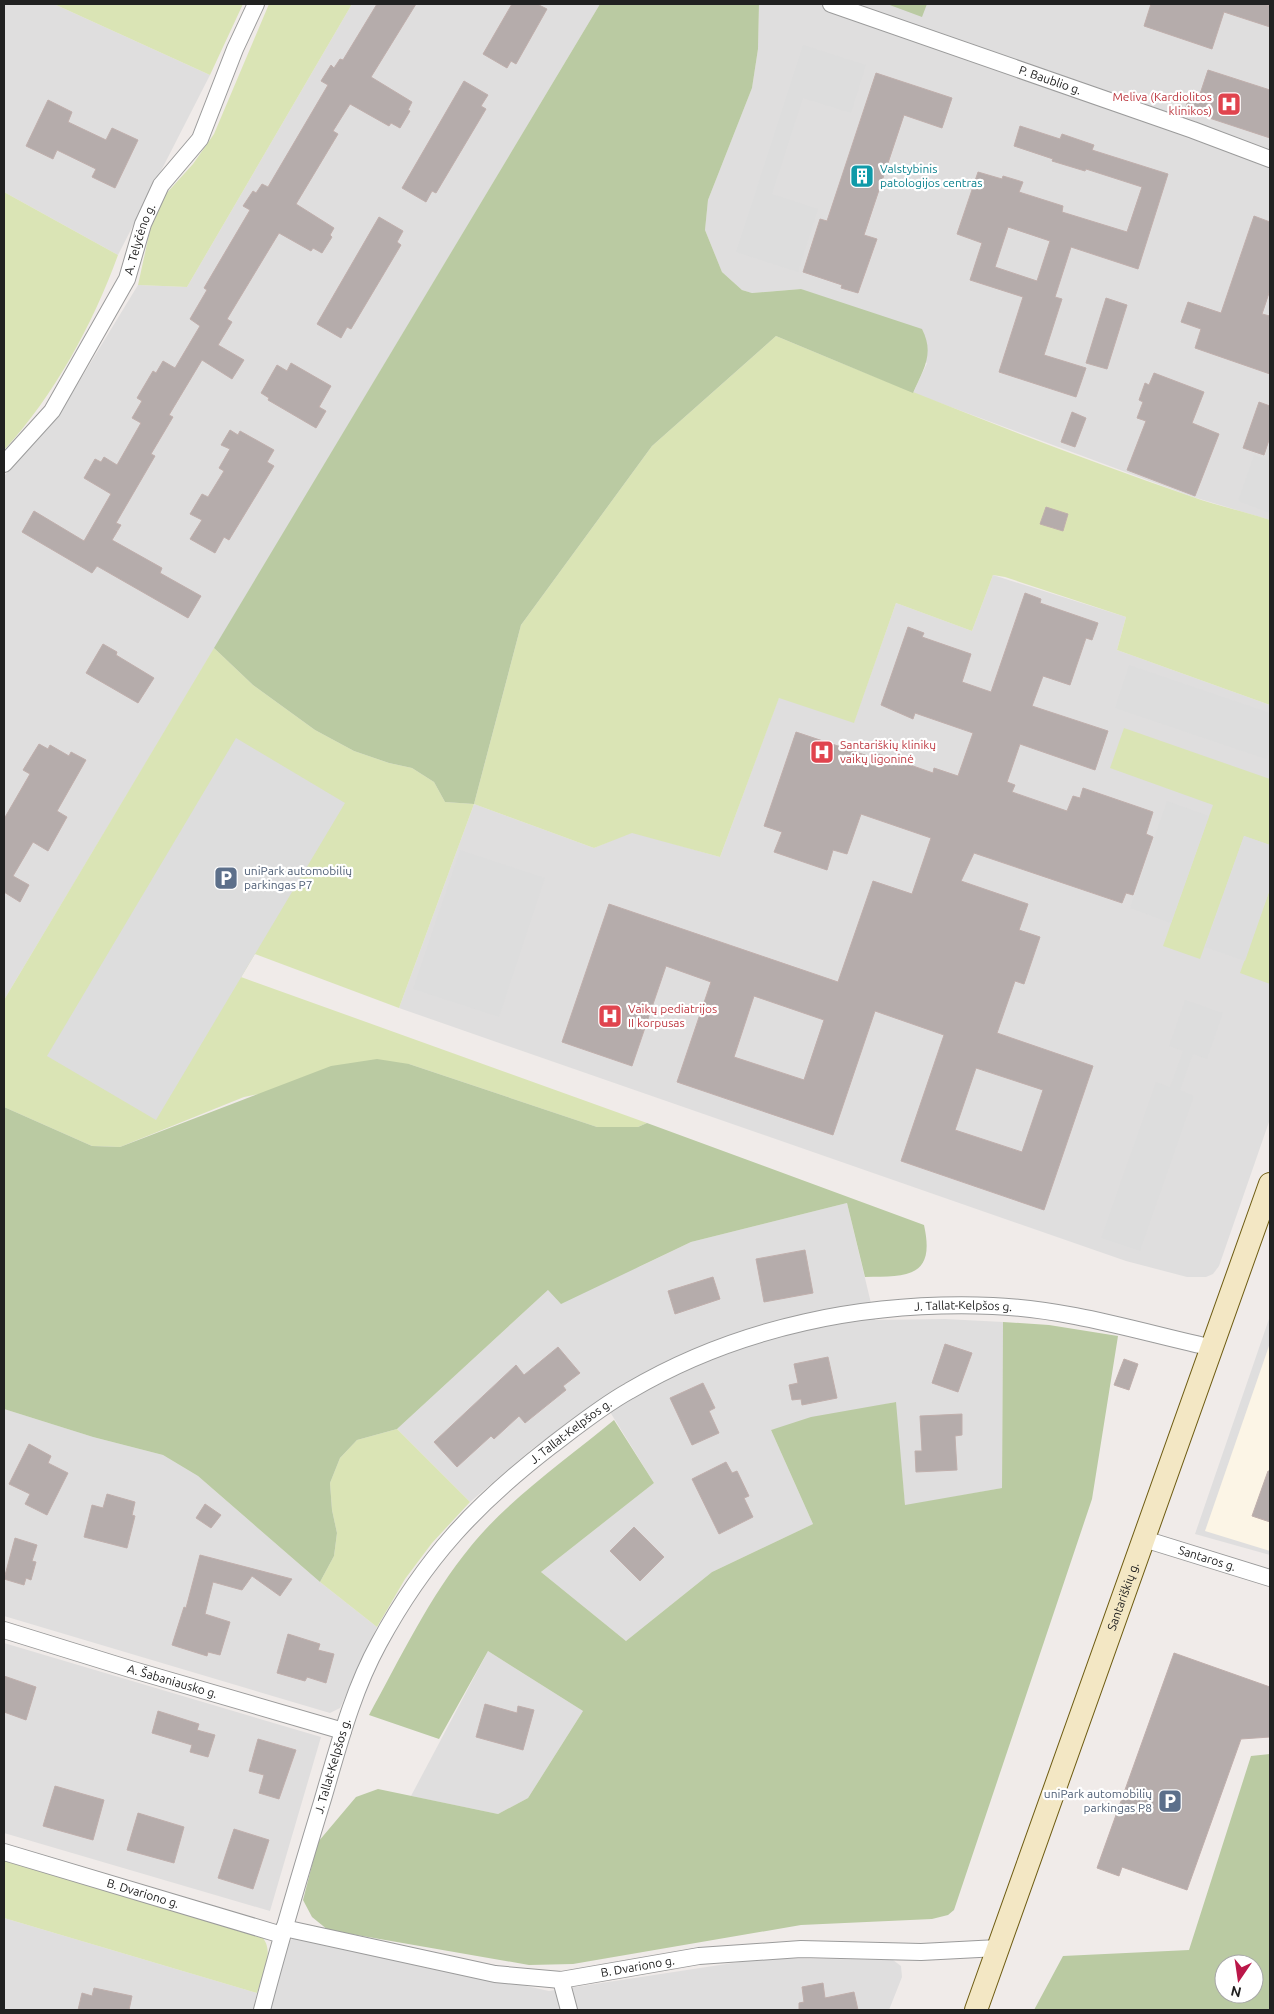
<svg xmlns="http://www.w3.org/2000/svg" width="1274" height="2014" viewBox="0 0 1274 2014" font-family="Ubuntu,sans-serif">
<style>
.residential{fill:#dfdede}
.education{fill:#fcf5e6}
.grass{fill:#dae4b5}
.forest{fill:#bacaa2;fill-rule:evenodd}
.parking{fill:#ddd}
.building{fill:#b5acab;stroke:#c0afac;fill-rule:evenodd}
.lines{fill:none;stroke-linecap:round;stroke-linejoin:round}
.minor-casing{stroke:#9b9b9b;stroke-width:18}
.secondary-casing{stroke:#6e5c12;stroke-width:24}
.minor{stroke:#fff;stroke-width:16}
.secondary{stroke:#f3e7c4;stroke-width:22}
.labels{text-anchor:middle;stroke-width:4.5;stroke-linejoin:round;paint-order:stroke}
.street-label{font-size:12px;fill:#212121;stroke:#fff}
.health-label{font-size:12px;fill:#be3a42;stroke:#fff;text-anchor:start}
.culture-label{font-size:12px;fill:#0d838f;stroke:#fff;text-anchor:start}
.service-label{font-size:12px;fill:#4e5e75;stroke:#fff;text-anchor:start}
</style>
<rect width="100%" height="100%" fill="#f0ebe9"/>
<path class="residential" d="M4 4H54L210 75 118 255 4 192Z
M352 4H600L4 1000V476L58 416 138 285 187 287Z
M759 4H1270V520L1193 497 913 393 927 363 801 289 752 293 742 290 722 272 705 230 708 200 752 88 758 49Z
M993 575 1126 617 1117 650 1270 705V1119L1219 1266 1213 1274 1206 1277H1187L1126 1261 399 1008 474 804 594 848 632 832 720 857 779 697 854 722 896 603 972 631Z
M847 1203 875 1320 945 1319 1003 1322 1002 1488 905 1506 895 1402 771 1430 813 1524 712 1572 626 1641 541 1572 654 1483 602 1399 532 1449 470 1502 397 1429 548 1290 639 1267 691 1242Z
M1270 1316V1555L1195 1534Z
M4 1409 93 1437 163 1455 198 1476 320 1582 377 1627 340 1708 330 1713 4 1616Z
M4 1643 321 1737 270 1911 4 1833Z
M488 1651 583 1711 528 1798 498 1814 411 1796Z
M4 1918 257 1993 253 2010H4Z
M302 1937 549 1991 766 1958 893 1960 901 1966 902 1977 889 2010H271L287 1944 292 1939Z"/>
<path class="education" d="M1270 1343V1551L1205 1531Z"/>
<path class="grass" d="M54 4H243L210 75Z
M269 4H352L187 287 138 285 152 221 164 196 193 164 214 134Z
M4 192 118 255C93 324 54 396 4 450Z
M776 336C913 393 1051 448 1190 496 1216 506 1244 511 1270 520V705L1117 650 1126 617 1005 577 993 575 972 631 896 603 854 723 779 698 720 857 632 833 594 848 474 804 399 1008 255 954 345 803 156 1120 241 977 647 1123 638 1127H597L409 1064 244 1097 120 1147 92 1146 4 1107V1000L214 648 253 685 315 730 354 751 389 763 412 768 434 782 445 802 474 804 521 625 652 446Z
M1124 728 1270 779V845L1244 836 1200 959 1163 946 1213 805 1110 768Z
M1270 889V984L1240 973Z
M397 1429 470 1502 432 1543 405 1579 377 1627 320 1582 334 1556 337 1533 332 1510 330 1483 340 1458 357 1440Z
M4 1860 261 1936C276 1950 262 1976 257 1993L4 1918Z"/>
<path class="forest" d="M600 4H759L758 49 752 88 708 200 705 230 722 272 742 290 752 293 801 289 922 329C935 354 923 370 913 393L776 336 652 446 521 625 474 804 445 802 434 782 412 768 389 763 354 751 315 730 253 685 214 648Z
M887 4H927L922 17Z
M377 1059 409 1064 597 1127H638L647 1123 924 1225C936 1279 906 1276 865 1277L847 1203 691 1242 561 1304 548 1290 397 1429 357 1440 340 1458 330 1483 332 1510 337 1533 334 1556 320 1582 198 1476 163 1455 93 1437 4 1409V1107L92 1146 120 1147 331 1066Z
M1003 1322 1049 1325 1118 1336 1092 1499 954 1910 948 1915 932 1919 801 1925 573 1964 529 1965 328 1930 312 1917 303 1900 318 1842 356 1797 378 1789 498 1814 528 1798 583 1711 488 1651 439 1739 369 1715C401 1657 429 1597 471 1546 508 1500 568 1458 614 1420L654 1483 541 1572 626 1641 712 1572 813 1524 771 1430 811 1417 896 1402 905 1505 1002 1488Z
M1270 1754V2010H1034L1063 1956 1189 1950 1251 1756ZM1224 1964H1254V1994H1224Z"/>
<path class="parking" d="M803 45 866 65 851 113 803 98 772 194 818 209 798 272 736 252Z
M1254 455 1270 461V513L1238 501Z
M1129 665 1270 713V748L1266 759 1115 708Z
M236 738 345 803 156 1120 47 1056Z
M1167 801 1209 816 1171 923 1130 908Z
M1244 836 1270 845V889L1245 961 1205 947Z
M460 850 545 878 499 1017 413 989Z
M1185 1000 1223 1013 1207 1059 1193 1054 1180 1090 1194 1096 1140 1251 1101 1238 1156 1082 1170 1087 1183 1051 1169 1046Z"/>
<path class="building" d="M377 4H416L371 77 412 102 408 110 410 111 400 128 391 123 389 126 350 104 333 131 338 134 296 204 334 228 330 235 332 237 322 253 313 248 311 251 279 233 227 319 232 322 218 345 244 360 232 379 202 360 169 415 173 417 151 454 155 456 116 523 121 525 112 540 162 568 160 573 201 596 188 618 97 566 92 573 22 532 34 511 84 541 111 494 84 478 95 459 101 462 104 457 117 465 141 423 132 418 142 401 137 398 153 371 156 373 163 361 175 368 200 326 190 319 207 290 204 288 250 210 243 206 253 191 256 193 262 184 268 187 328 85 321 81 331 65 334 68 340 59 343 60Z
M512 4H537L547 9 516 64 511 61 507 68 483 54Z
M1151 4H1263L1270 6V27L1224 12 1212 49 1144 26Z
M1208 70 1270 90V138L1185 110 1190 94 1199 97Z
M876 73 952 98 942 128 904 115 864 235 877 239 858 293 841 288 842 285 803 272 820 219 827 221Z
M464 81 488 95 481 106 486 109 436 193 432 191 426 202 402 188Z
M48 100 72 112 68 122 106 140 112 128 138 140 115 188 92 177 96 169 57 150 53 159 26 146Z
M1020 126 1060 139 1062 134 1094 145 1092 150 1168 174 1138 269 1071 247 1055 297 1062 299 1044 355 1086 368 1076 397 999 372 1023 297 970 280 982 243 957 234 978 172 1002 179 1003 176 1023 182 1019 192 1063 206 1062 212 1127 232 1142 187 1086 169 1085 171 1052 161 1053 159 1014 146ZM1008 227 1050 241 1037 281 995 267Z
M1254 216 1270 222V290L1262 314 1270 316V374L1195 348 1201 329 1181 322 1188 302 1221 313Z
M379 217 403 231 397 242 401 245 351 329 347 327 341 338 317 324Z
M1106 298 1127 305 1107 369 1086 363Z
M291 363 331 386 319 407 326 411 316 428 268 400 269 398 261 393 277 365 287 371Z
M1154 373 1204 392 1192 423 1219 434 1195 496 1127 470 1146 421 1137 418 1143 402 1139 400 1145 383 1149 385Z
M1259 402 1270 406V437L1264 455 1243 448Z
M1072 412 1086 418 1075 447 1061 442Z
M230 430 238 435 240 431 274 450 267 462 274 466 229 540 224 537 215 553 190 539 202 520 190 514 202 494 208 497 224 471 219 468 230 449 221 445Z
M1046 507 1068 514 1063 531 1040 524Z
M1025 593 1041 599 1040 603 1098 623 1092 640 1086 638 1070 685 1043 676 1032 706 1108 731 1095 770 1020 744 1007 782 1015 785 1012 792 1067 811 1073 796 1080 798 1083 788 1153 812 1146 834 1153 837 1133 895 1126 893 1122 903 974 853 961 881 1028 904 1019 930 1040 937 1024 984 1015 981 997 1033 1093 1066 1044 1210 901 1161 944 1035 875 1011 833 1135 677 1082 711 982 666 966 632 1066 562 1042 609 904 838 982 873 881 912 894 931 838 861 814 847 854 833 850 827 870 774 852 782 832 764 826 796 732 877 759 879 754 933 773 934 768 958 776 973 733 915 713 913 719 881 705 908 627 924 633 922 637 971 654 962 682 991 692ZM754 996 824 1020 804 1080 734 1057ZM976 1068 1043 1090 1022 1152 955 1130Z
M103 644 117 652 116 655 154 678 138 703 86 673Z
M39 744 48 749 50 745 69 756 71 752 86 760 57 811 67 817 48 851 33 842 13 876 29 885 20 902 4 892V819L30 774 23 770Z
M805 1250 813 1293 764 1302 756 1259Z
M713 1277 720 1299 675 1314 668 1291Z
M945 1344 972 1353 958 1392 932 1383Z
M558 1347 580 1373 563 1386 566 1390 525 1423 519 1416 494 1439 491 1436 457 1467 434 1442 516 1365 524 1375Z
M828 1357 837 1398 802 1405 801 1399 792 1400 789 1385 798 1383 794 1364Z
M1124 1359 1138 1364 1129 1390 1114 1385Z
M703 1383 715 1408 709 1411 719 1433 692 1445 670 1398Z
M962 1414V1435L955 1436 957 1470 916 1472 915 1451H922L920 1416Z
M29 1444 51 1456 48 1463 68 1473 47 1515 25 1504 30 1494 9 1484Z
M726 1462 732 1473 737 1471 749 1496 744 1498 753 1517 719 1534 692 1479Z
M1268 1471H1270V1522L1252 1516Z
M107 1494 135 1502 132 1515 135 1516 127 1548 84 1537 92 1505 103 1508Z
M205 1504 221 1515 211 1528 196 1518Z
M634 1527 664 1557 640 1581 610 1551Z
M15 1538 37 1545 32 1561 36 1562 31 1580 26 1578 24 1585 4 1579Z
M200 1555 292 1579 280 1596 252 1576 242 1590 213 1582 205 1614 230 1622 220 1655 208 1652 207 1656 172 1645 184 1607 186 1608Z
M288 1634 320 1644 318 1650 334 1654 326 1683 307 1677 305 1681 277 1673Z
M1174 1653 1270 1687V1737L1241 1739 1187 1890 1122 1867 1119 1876 1097 1868Z
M4 1676 36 1687 26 1720 4 1712Z
M485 1704 517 1713 518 1706 534 1710 523 1750 476 1737Z
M158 1711 199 1724 197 1730 215 1735 208 1757 190 1752 192 1745 152 1733Z
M258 1739 296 1750 279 1799 259 1793 264 1775 249 1771Z
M55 1786 104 1800 93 1840 43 1826Z
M138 1813 184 1827 174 1863 127 1850Z
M234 1829 269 1840 253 1889 218 1878Z
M823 1983 825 1998 854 1992 858 2010H799V2003L804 2002 802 1987Z
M94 1988 132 1996 129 2010H78L82 1993 92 1996Z"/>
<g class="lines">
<g class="minor-casing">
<g id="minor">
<path id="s1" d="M831 4 1193 130 1270 159"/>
<path id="s2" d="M4 464 52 411 127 279 143 224 161 185 200 139 235 49 256 4"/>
<path id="s3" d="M1144 1539 1270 1578"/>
<path id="s4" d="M4 1630 130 1669 343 1731"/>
<path id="s5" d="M4 1852 282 1935"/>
<path id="s6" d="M284 1928 495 1974 561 1980 699 1956 801 1949 921 1952 998 1948"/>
<path d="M561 1980 569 2010"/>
<path id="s7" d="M262 2010C280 1940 301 1871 322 1802 338 1748 352 1692 379 1643 425 1558 476 1504 551 1446 576 1427 602 1406 629 1391 739 1326 867 1301 993 1306 1069 1309 1140 1332 1213 1348"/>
</g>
</g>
<g class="secondary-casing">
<g id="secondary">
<path id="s8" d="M976 2010 1270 1184"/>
</g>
</g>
<use href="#minor" class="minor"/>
<use href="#secondary" class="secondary"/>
</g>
<defs>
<g id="hospital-square" transform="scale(1.25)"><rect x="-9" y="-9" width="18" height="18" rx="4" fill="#e0444e" stroke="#fff"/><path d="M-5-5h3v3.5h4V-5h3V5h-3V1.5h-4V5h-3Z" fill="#fff"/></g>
<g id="building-square" transform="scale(1.25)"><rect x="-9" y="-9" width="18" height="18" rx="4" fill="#0f9aa8" stroke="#fff"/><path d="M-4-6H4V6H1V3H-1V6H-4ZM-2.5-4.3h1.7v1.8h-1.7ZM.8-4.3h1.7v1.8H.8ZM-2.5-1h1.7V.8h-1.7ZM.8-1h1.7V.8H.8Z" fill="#fff"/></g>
<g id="parking-square" transform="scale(1.25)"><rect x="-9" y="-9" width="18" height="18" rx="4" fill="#5c6f8a" stroke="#fff"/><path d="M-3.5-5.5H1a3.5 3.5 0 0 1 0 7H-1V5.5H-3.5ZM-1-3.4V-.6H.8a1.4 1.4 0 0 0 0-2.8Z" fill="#fff"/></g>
</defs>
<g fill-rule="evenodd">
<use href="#hospital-square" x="1229" y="104"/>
<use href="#building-square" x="862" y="176"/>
<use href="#hospital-square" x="822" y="752"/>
<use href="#parking-square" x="226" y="878"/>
<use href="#hospital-square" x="610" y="1016"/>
<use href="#parking-square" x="1170" y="1801"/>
</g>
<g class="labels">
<g class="street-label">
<text dy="4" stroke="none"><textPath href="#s1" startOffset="232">P. Baublio g.</textPath></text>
<text dy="4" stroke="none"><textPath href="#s2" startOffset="265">A. Telyčėno g.</textPath></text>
<text dy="4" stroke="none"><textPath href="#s7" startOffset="1094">J. Tallat-Kelpšos g.</textPath></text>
<text dy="4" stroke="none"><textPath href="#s7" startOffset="674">J. Tallat-Kelpšos g.</textPath></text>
<text dy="4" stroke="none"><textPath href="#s3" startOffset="66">Santaros g.</textPath></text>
<text dy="4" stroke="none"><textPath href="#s8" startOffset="439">Santariškių g.</textPath></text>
<text dy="4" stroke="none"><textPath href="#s4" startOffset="176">A. Šabaniausko g.</textPath></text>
<text dy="4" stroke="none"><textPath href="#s7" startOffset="254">J. Tallat-Kelpšos g.</textPath></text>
<text dy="4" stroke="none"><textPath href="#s5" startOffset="145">B. Dvariono g.</textPath></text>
<text dy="4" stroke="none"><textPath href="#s6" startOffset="360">B. Dvariono g.</textPath></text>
</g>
<g class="health-label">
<text x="1212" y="101" text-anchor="end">Meliva (Kardiolitos<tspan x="1212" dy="14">klinikos)</tspan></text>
<text x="840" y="749">Santariškių klinikų<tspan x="840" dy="14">vaikų ligoninė</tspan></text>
<text x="628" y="1013">Vaikų pediatrijos<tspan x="628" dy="14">II korpusas</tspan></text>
</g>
<g class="culture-label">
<text x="880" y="173">Valstybinis<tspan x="880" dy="14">patologijos centras</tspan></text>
</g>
<g class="service-label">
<text x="244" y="875">uniPark automobilių<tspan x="244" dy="14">parkingas P7</tspan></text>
<text x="1152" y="1798" text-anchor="end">uniPark automobilių<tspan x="1152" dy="14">parkingas P8</tspan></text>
</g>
</g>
<rect width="1274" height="2014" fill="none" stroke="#212121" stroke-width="10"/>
<g transform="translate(1239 1979) rotate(193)"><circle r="24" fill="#ffffff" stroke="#a6a6a6"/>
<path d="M0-4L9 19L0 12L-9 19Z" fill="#ba1749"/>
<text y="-8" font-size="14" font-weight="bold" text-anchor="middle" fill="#212121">N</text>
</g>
</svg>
